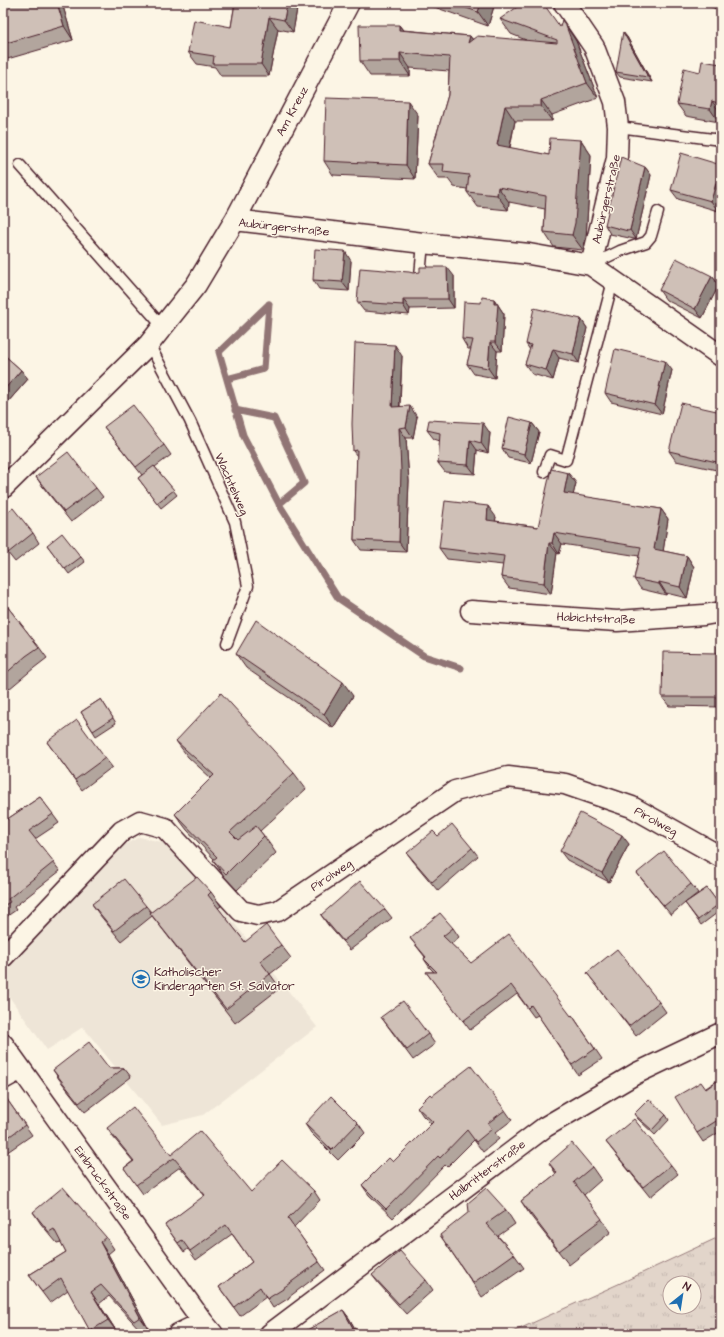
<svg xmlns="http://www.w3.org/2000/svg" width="724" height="1337" viewBox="0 0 724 1337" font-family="'Architects Daughter',sans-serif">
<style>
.built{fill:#eee5d7}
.grass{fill:url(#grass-tufts);stroke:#967a7a;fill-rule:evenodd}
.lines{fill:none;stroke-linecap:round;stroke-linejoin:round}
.stream{stroke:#917474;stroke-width:7}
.service-casing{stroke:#4a1f2b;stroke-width:13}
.minor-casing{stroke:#4a1f2b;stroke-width:23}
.service{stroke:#fcf5e5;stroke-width:10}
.minor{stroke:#fcf5e5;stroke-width:20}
.wall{fill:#b2a59d;stroke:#4a1f2b}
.shaded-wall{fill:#918680;stroke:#4a1f2b}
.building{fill:#cfc0b7;stroke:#4a1f2b}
.labels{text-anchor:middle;stroke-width:3;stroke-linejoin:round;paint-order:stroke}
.street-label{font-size:12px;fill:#4a1f2b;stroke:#fcf5e5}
.poi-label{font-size:12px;fill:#4a1f2b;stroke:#fcf5e5;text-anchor:start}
</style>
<defs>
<pattern id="grass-tufts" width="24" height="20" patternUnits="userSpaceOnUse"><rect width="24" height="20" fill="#e2d5ca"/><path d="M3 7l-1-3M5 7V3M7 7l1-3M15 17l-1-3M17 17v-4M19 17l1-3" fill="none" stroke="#c3b6ae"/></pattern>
</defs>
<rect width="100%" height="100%" fill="#fcf5e5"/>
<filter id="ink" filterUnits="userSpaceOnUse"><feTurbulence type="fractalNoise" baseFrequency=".025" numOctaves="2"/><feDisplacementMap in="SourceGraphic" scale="8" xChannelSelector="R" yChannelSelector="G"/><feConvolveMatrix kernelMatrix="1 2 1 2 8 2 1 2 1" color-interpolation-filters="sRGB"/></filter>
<g filter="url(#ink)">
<path class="built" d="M139 837 162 842 183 859 317 1027 203 1115 162 1125 83 1027 47 1050 3 988V971L116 850Z"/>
<path class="grass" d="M721 1236V1334H508L625 1281ZM670 1283H694V1307H670Z"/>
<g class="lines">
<path class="stream" d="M269 304 219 352 243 435 279 504 338 598 424 656 461 668
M227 379 264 369 269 304
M235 410 274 418 304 483 279 504"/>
<g class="service-casing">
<path id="service" d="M618 127 721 140
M20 165 163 327
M591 265 620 251 646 242 651 236 658 212
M420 276 423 243
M149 344 190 421 235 522 248 586 227 643
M544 472 550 455 566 460 613 281"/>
</g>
<g class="minor-casing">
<path id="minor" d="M564 3 594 47 615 102 618 127 617 158 591 265
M235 220 349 3
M3 488 149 344 196 285 235 220 423 243 529 254 591 265 721 356
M471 611 617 621 704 615 721 612
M3 957 122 831 140 821 165 828 241 911 258 915 278 911 455 791 508 777 565 784 632 807 721 857
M3 1044 203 1322
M3 1079 21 1069
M178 1334 203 1322 213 1334
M270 1334 545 1127 637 1073 721 1033"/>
</g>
<use href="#service" class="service"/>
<use href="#minor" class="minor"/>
</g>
<path class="wall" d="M3 3H62L73 40 4 60 3 59Z
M235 3H298L293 32 278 29 269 76H221L215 67 197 64 188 52 231 27Z
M423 3H495L488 26Z
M702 3H721V11Z
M500 19 560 27 576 41 598 98 552 115V121H515L510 148 549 155 581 140 591 155 586 238 583 250 554 247 544 232 545 209 509 202 508 210 478 207 467 192V189L454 187 448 179H439L428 164 448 95 449 71 410 68V76H370L360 61 399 25 403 30 470 36 472 39 526 40 511 34Z
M627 37 652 82 620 77 616 72Z
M721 63V114L719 122 686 116 677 104 700 72 721 64Z
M418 115 415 179 333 175 324 161Z
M721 165 718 211 678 199 671 190Z
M645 167 651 175 636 239H634L610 234 605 225Z
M351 261 349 291 319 289 313 280Z
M413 273 454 276V308L410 309 409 315 364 311 357 302Z
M712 276 719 285 702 318 666 300 659 290Z
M494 299 504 314 502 351H497L495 378 474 374 467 364 471 349H468L462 339 481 303Z
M581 319 587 328 579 363 559 358 553 380 532 374 525 364 530 350 526 344Z
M3 354 21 370 28 379 7 403 3 400Z
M402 356 400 406 417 417 413 438H406L409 481 406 552 361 550 354 540 357 456 353 451Z
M672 370 662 414 611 402 605 393Z
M721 412V471L676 461 669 451Z
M532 423 539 432 531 463 508 458 502 448Z
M104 427 164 445 171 455 155 467 177 495 161 508 138 478 142 475 111 436Z
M427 430 490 433 488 453 477 450 475 474 445 472 438 463 440 441 434 439Z
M568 473 576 483 573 495 661 509 668 519 663 551 687 556 694 567 687 598 666 593V595L641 589 634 579 639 556 562 544 559 554 557 553 551 594 509 588 501 577 503 565 447 559 439 548 496 517 495 521 538 527Z
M36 477 96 488 103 497 71 522 43 487Z
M3 515 33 533 39 543 15 562 3 547Z
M47 545 81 557 85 562 69 574Z
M3 601 39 647 47 658 34 668 3 694Z
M721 646V707L669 706 662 697 717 653Z
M236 654 353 696 333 728 246 668Z
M101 699 116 723 96 736 81 712Z
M176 741 294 773 306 789 260 831 264 836 276 853 237 890 224 876 213 860 214 859 187 830 175 814 211 778 188 757Z
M47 742 105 758 112 767 82 790Z
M40 797 59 823 35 839 60 871 14 907 16 910 3 919V822Z
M438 836 472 848 478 856 438 891 413 861 407 853Z
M629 844 609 882 567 860 560 851Z
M637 873 691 884 698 893 685 903 707 888 721 907V910L701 925 685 903 671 915 644 882Z
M211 892 221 906 218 908 245 942 281 945 291 958 270 974 280 988 235 1023 160 926 152 916 121 941 99 914 92 904 146 906 151 912Z
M385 909 392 918 350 950 328 925 321 915Z
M3 920 7 926 3 929Z
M453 928 459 937 451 944 471 963 571 1016 572 1015 602 1059 578 1075 538 1015 534 1017 517 994 470 1030 426 972H434L430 968 424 959 425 957 410 938Z
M587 973 659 1002 666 1012 636 1036Z
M381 1017 428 1034 435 1044 413 1060Z
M109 1068H124L131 1077 85 1112 59 1079 53 1070Z
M721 1078V1131L703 1142 697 1133 706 1088Z
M432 1096 505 1110 512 1120 495 1133 499 1139 483 1152 474 1140 447 1167 445 1165 393 1218 369 1195 362 1185 393 1162 431 1124 423 1116 417 1107Z
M6 1098 32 1135 6 1153 3 1148V1100Z
M634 1114 666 1115 669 1120 655 1135 638 1119Z
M358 1123 365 1133 338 1160 311 1133 305 1124Z
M107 1128 171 1155 251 1192 314 1191 320 1200 294 1227 325 1270 289 1297V1298L273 1308 266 1297 240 1316 219 1287 252 1262 232 1234 196 1260 188 1249 184 1252 165 1225 205 1196 180 1167 143 1194 124 1168 133 1161 113 1137Z
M606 1142 671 1165 678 1174 650 1197 613 1151Z
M549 1163 592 1167 601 1180 584 1195 611 1232 569 1265 530 1215 521 1201 556 1174Z
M506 1210 515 1224 498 1236 514 1254 524 1268 482 1297 440 1235Z
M33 1212 106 1237 114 1249 108 1254 148 1328 142 1332 109 1296 99 1304 117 1332 113 1334H92L68 1290 50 1303 29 1275 66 1252 61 1242 57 1243 41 1224Z
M372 1275 426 1280 433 1290 406 1314 379 1284Z
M343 1310 349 1318 358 1334H302Z"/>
<path class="shaded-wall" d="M57 3H62L73 40 64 26Z
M287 3H298L293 32 284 20Z
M481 3H495L488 26 478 12Z
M269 17 278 29 269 76 261 64Z
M562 20 576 41 598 98 587 83Z
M399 25 410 40 399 30Z
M623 32 627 37 652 82 648 77Z
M470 36 480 51 468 43Z
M400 53 410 68V76L400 61Z
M541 100 552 115V121L541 106Z
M408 101 418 115 415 179 406 165Z
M712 101 721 114 719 122 710 109Z
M505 106 515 121 507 160 497 145Z
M581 140 591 155 586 238 583 250 572 235Z
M721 166V199L718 211 711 201Z
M645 167 651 175 636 239 630 230Z
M498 187 509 202 508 210 497 195Z
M345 251 351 261 349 291 342 282Z
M447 267 454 276V308L448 299Z
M712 276 719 285 702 318 695 309Z
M403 299 410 309 409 315 403 305Z
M494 299 504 314 502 351 495 342 494 304Z
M581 319 587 328 579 363 573 354Z
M490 342 497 351 495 378 488 368Z
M395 345 402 356 399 417 392 407Z
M553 349 559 358 553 380 546 370Z
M665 361 672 370 662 414 655 405Z
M21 370 28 379 7 403 3 397V391Z
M410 406 417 417 413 438 406 427Z
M483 423 490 433 488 453 481 443Z
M532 423 539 432 531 463 524 454Z
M399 428 406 438 409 481 406 552 399 542Z
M470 440 477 450 475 474 468 465Z
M568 473 576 483 571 504 564 493Z
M488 506 496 517 494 530 487 520Z
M661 509 668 519 662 559 654 549Z
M554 533 562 544 559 554 552 543Z
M549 543 557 553 551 594 544 583Z
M687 556 694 567 687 598 680 587Z
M659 582 666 593V595L659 584Z
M343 682 353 696 333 728 324 714Z
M622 835 629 844 609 882 602 873Z
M100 1242 108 1254 148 1328 140 1317Z
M91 1292 99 1304 117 1332 108 1320Z
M343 1310 349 1318 358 1334 353 1328Z"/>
<path class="building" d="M3 3H57L64 26 3 44Z
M235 3H287L284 20 269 17 261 64H213L214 56 188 52 194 20 231 27Z
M452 3H481L478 12Z
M523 3H543L560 27 562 20 566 26 587 83 541 100V106H505L497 145 549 155 550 138 581 140 575 223 572 235 544 232 546 196 498 187 497 195 467 192 469 175 443 172 444 164H428L448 95 450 57 400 53V61H360L359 25H399V30L470 36 468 43 477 36 557 43V40L500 19Z
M623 32 648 77 616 72Z
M702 61 721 64V63V104L712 101 710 109 677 104 684 68 700 72Z
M326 98 408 101 406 165 324 161Z
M681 153 721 165 711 201 671 190Z
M621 157 645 167 630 230 628 231 605 225Z
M315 249 345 251 342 282 313 280Z
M676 258 712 276 695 309 659 290Z
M420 267H447L448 299H403V305L357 302 360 268 409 272 413 273 420 272Z
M482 297 494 299V304H498L495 342H490L488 368 467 364 473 340 462 339 464 302 481 303Z
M534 308 581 319 573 354 553 349 546 370 525 364 531 345 526 344Z
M355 343 395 345 392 407 410 406 406 427 399 428 401 470 399 542 354 540 357 450 353 451 352 424Z
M615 349 665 361 655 405 605 393Z
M3 354 21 370 3 391Z
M681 403 721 412V463L669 451Z
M133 405 164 445 136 467 104 427Z
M509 417 532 423 524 454 502 448Z
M429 420 483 423 481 443 470 440 468 465 438 463 440 433 427 430Z
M68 452 96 488 64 512 36 477Z
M154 466 174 490 157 503 138 478Z
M551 469 568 473 564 493 661 509 654 549 687 556 680 587 659 582V584L634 579 641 547 554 533 552 543H549L544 583 501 577 504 556 439 548 445 501 488 506 487 520 538 527Z
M13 508 33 533 8 553 3 546V515Z
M62 533 81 557 65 569 47 545Z
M3 601 39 647 26 656 3 676Z
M256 620 343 682 324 714 236 654Z
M717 646H721V697H662L663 652 717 653Z
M221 693 294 773 230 832 238 840 256 826 264 836 226 874 213 860 217 857 175 814 214 775 176 741Z
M101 699 113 718 93 731 81 712Z
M77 720 105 758 75 780 47 742Z
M40 797 53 814 29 831 54 862 8 899 10 902 3 906V822Z
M580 813 622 835 602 873 560 851Z
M452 824 472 848 432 882 407 853 433 831 438 836Z
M664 851 691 884 664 906 637 873Z
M197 877 211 892 208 895 245 942 266 925 281 945 260 961 270 974 226 1009 150 913Z
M124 879 146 906 114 931 92 904Z
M360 881 385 909 343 941 321 915Z
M707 888 719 904 698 920 685 903Z
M440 913 453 928 443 936 471 963 509 934 571 1016 572 1015 595 1049 572 1065 531 1005 528 1008 511 985 463 1021 426 972H437L424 959 426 957 410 938Z
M617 949 659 1002 629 1026 587 973Z
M403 1001 428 1034 407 1050 381 1017Z
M89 1042 109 1068H124L79 1103 53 1070Z
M471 1066 505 1110 488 1123 492 1129 476 1142 467 1130 440 1158 438 1156 386 1209 362 1185 389 1158 393 1162 433 1122 417 1107 430 1094 432 1096Z
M721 1078V1118L697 1133 675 1097 701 1082 706 1089Z
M331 1096 358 1123 332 1150 305 1124Z
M6 1098 25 1125 3 1141V1100Z
M649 1099 666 1115 652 1130 634 1114Z
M133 1107 171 1155 200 1131 251 1192 282 1160 314 1191 288 1218 319 1262 283 1288V1289L267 1299 260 1287 234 1307 219 1287 252 1262 226 1225 190 1251 182 1240 178 1243 165 1225 205 1195 174 1158 136 1185 124 1168 134 1161 107 1128Z
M634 1119 671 1165 643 1187 606 1142Z
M572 1143 592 1167 574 1182 602 1219 559 1251 521 1201 557 1173 549 1163Z
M63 1187 106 1237 100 1242 140 1317 134 1321 101 1285 91 1292 108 1320 90 1331 61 1278 42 1292 29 1275 66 1252 54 1229 49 1232 33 1212Z
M486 1188 506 1210 486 1224 514 1254 473 1283 440 1235 469 1212 468 1203Z
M400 1251 426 1280 399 1304 372 1275Z
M343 1310 353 1328 343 1334H302L307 1330Z"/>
</g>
<defs>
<g id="school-ring" transform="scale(0.9)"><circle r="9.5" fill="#fcf5e5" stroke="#1f6fb2" stroke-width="1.5"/><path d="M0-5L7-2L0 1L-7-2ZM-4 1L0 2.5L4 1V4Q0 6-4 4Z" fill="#1f6fb2"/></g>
</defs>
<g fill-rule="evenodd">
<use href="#school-ring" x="141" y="979"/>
</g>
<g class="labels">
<g class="street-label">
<text transform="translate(292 111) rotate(-62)" y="4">Am Kreuz</text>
<text transform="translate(606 199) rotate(-77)" y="4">Aubürgerstraße</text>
<text transform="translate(284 227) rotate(6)" y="4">Aubürgerstraße</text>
<text transform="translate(232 484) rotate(66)" y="4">Wachtelweg</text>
<text transform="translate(596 618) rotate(2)" y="4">Habichtstraße</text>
<text transform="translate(656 821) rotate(29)" y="4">Pirolweg</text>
<text transform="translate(331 875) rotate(-34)" y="4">Pirolweg</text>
<text transform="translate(487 1170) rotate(-37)" y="4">Halbritterstraße</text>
<text transform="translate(103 1183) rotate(54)" y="4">Einbruckstraße</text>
</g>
<g class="poi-label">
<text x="154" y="976">Katholischer<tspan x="154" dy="14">Kindergarten St. Salvator</tspan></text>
</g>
</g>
<rect width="724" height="1337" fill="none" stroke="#fcf5e5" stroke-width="16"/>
<rect x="8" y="8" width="708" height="1321" fill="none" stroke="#4a1f2b" stroke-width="1.5" filter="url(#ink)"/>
<g transform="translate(682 1295) rotate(30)"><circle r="19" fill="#fcf5e5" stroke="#b59f9b"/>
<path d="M0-3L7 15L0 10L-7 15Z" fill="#1f6fb2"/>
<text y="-6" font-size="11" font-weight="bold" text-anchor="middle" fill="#4a1f2b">N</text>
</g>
</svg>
